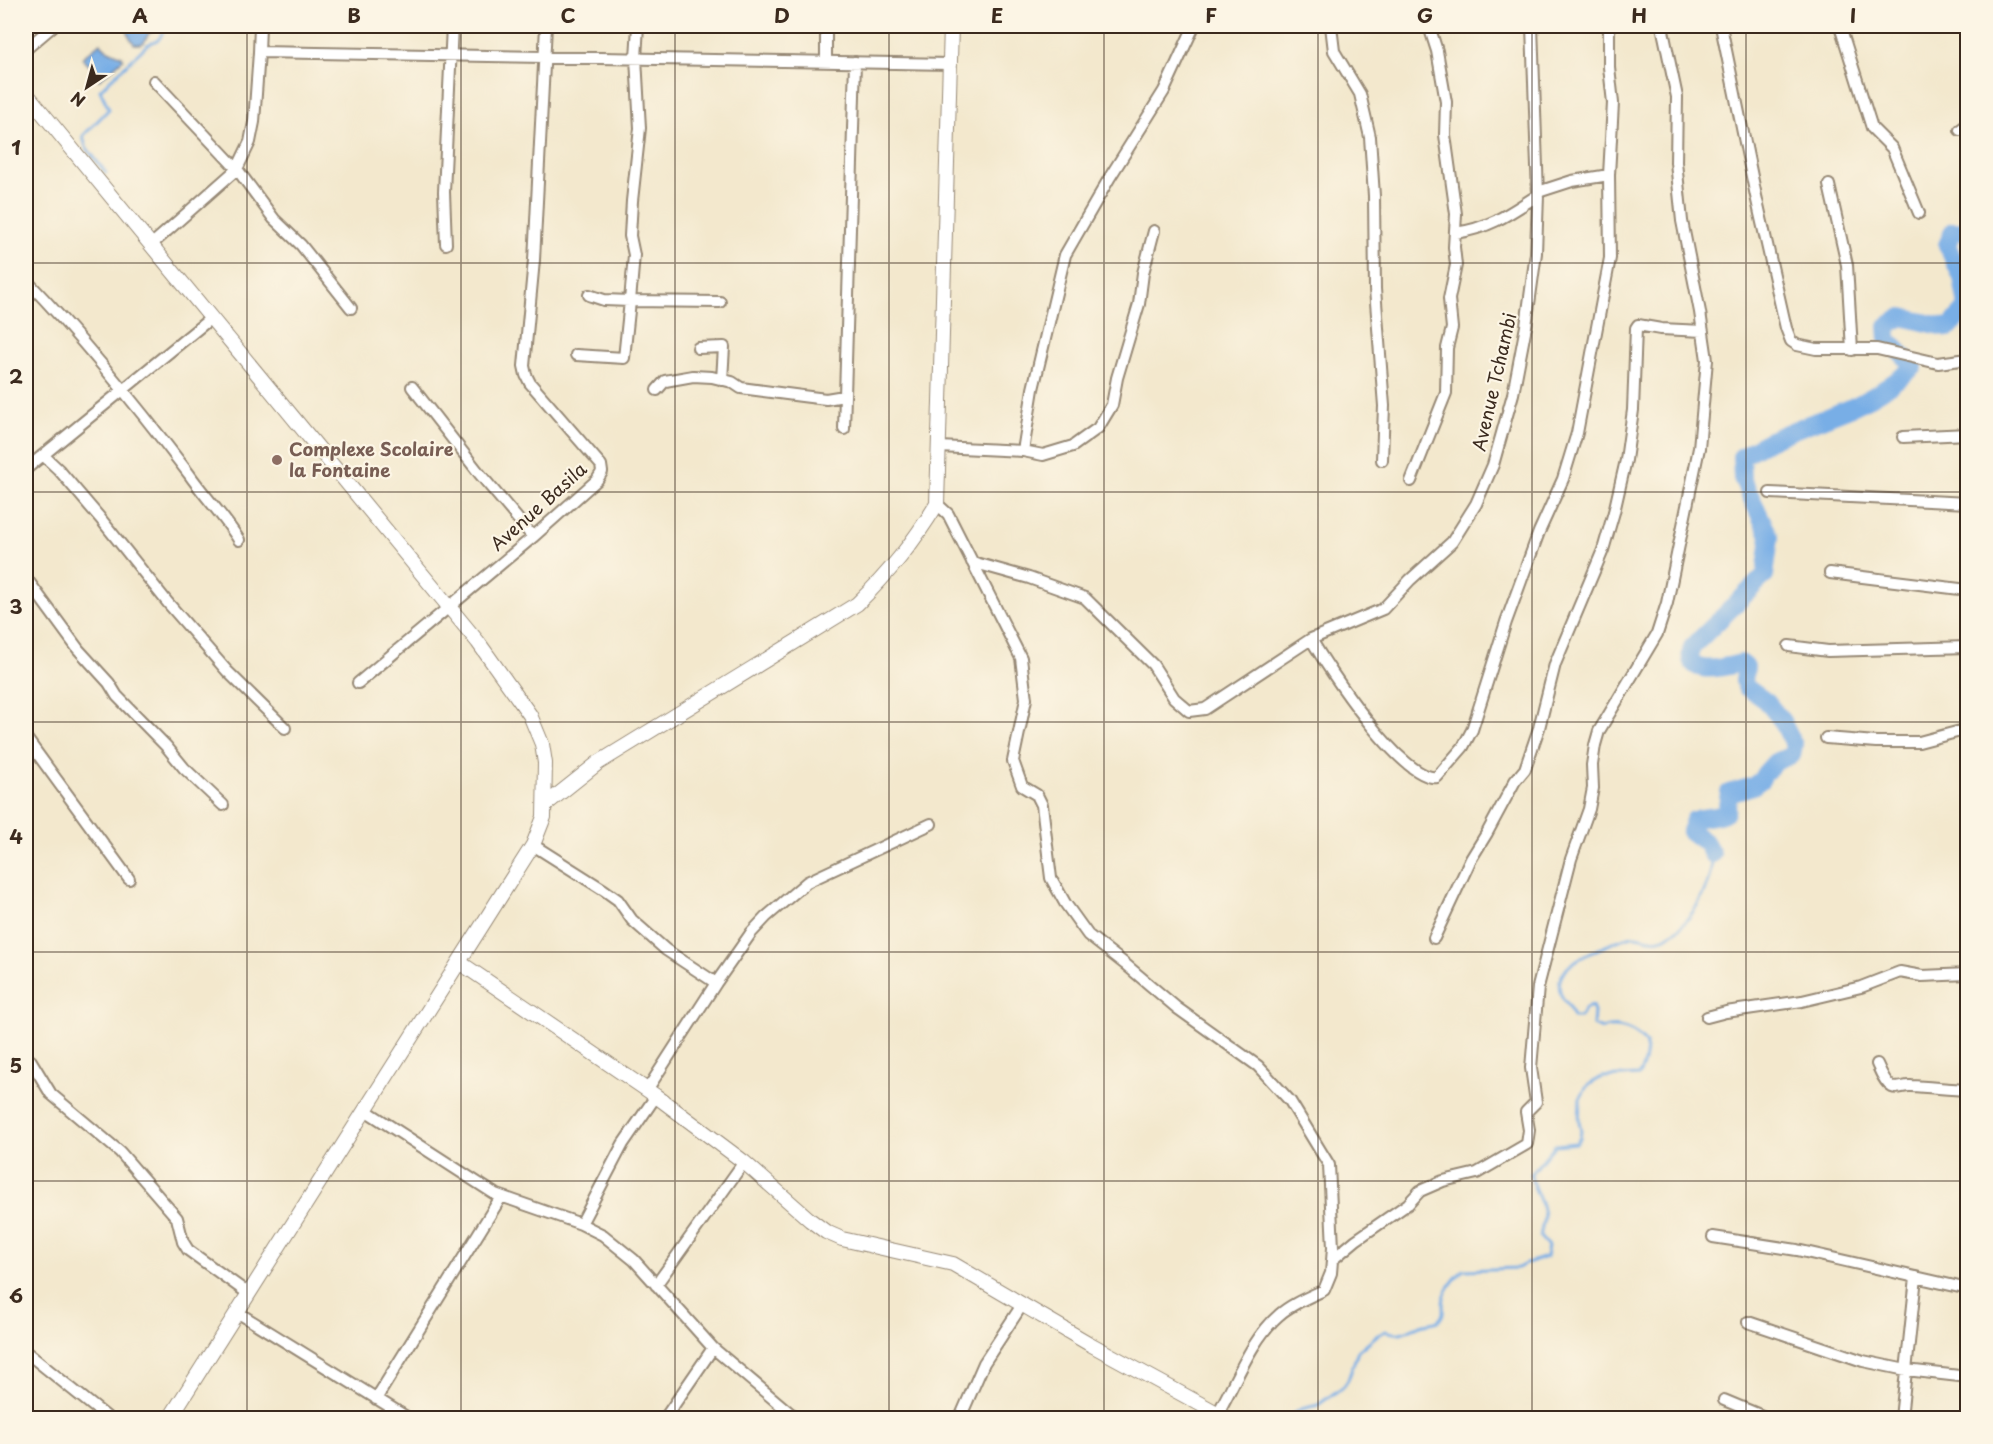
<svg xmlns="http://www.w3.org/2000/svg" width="1993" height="1444" viewBox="0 0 1993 1444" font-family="'Playpen Sans',sans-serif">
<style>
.water{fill:#78aee6;stroke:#5a6c82;stroke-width:1.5}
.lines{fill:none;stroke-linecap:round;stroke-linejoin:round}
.stream{stroke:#78aee6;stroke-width:3}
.river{stroke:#78aee6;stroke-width:18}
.minor-casing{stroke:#978976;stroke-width:14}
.tertiary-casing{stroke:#978976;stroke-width:16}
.minor{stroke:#fff;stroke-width:10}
.tertiary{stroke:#fff;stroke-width:14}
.grid{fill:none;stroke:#3b2a1e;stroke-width:1.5;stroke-opacity:0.55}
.education-dot{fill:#8d6e63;stroke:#fcf5e5;stroke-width:2}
.labels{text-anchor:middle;stroke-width:4.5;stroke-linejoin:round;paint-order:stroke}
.street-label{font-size:18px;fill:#3b2a1e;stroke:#fcf5e5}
.education-label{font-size:18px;font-weight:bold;fill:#785e54;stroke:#fcf5e5;text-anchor:start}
.neatline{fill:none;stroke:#3b2a1e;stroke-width:2}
.grid-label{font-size:20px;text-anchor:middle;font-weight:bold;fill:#3b2a1e}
</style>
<rect width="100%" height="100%" fill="#fcf5e5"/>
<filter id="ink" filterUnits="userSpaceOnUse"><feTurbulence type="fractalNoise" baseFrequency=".0167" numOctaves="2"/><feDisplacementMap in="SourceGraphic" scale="12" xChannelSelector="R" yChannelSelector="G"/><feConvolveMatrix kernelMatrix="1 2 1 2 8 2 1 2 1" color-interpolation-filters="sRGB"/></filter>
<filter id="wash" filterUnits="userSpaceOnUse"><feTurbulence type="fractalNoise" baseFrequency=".008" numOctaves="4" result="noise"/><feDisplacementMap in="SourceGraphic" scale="24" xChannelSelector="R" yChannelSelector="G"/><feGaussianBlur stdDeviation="1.35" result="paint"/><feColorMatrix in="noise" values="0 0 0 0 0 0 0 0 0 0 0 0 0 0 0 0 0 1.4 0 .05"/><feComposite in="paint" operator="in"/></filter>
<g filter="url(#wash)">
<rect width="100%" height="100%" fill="#f3e8cd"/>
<path class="water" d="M126 26 141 28 144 26H161L157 30 149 33C145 41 144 45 134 44L129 36Z
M100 43 106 49 122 56 123 59 99 80 92 68 82 58Z"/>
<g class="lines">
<path class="stream" d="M106 173 86 147 83 136 109 109 100 90 147 45 159 39 167 26
M1286 1418 1301 1409 1318 1405 1344 1386 1348 1380 1358 1351 1376 1336 1386 1331C1402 1338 1411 1327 1424 1324 1429 1323 1433 1323 1438 1321 1445 1314 1443 1312 1443 1303 1444 1292 1455 1277 1464 1270L1518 1268 1527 1263 1546 1257 1548 1246 1540 1237C1541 1231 1543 1223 1544 1217 1544 1202 1532 1189 1531 1174L1555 1145 1576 1143 1580 1138 1581 1131 1579 1121 1580 1099 1587 1086 1602 1077 1639 1075C1645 1065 1646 1054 1646 1043 1635 1030 1618 1023 1602 1029L1593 1025 1594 1012 1592 1006 1586 1008 1580 1017H1573C1571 1013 1570 1009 1568 1005 1566 1002 1564 1000 1562 997 1549 970 1584 955 1603 947 1612 944 1623 937 1633 936 1642 935 1650 942 1660 939 1689 931 1714 883 1712 854"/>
<path class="river" d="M1712 854 1706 843 1690 831 1694 820C1704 815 1716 819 1726 812L1729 793 1753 786 1761 780 1765 773 1775 762 1792 755 1794 745 1782 721 1767 702 1746 687 1744 681 1746 667 1741 663C1725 667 1682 679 1692 647L1765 575 1770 537 1742 478 1741 457C1775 434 1814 423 1852 407 1874 397 1895 382 1914 367L1888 339 1887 326 1902 317 1949 328 1967 307 1962 278 1947 245 1953 231 1968 232"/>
</g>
</g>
<g filter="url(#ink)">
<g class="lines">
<g class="minor-casing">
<path id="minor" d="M826 26V62
M1331 26 1334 51 1360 94 1370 137 1374 196 1375 289 1384 406 1382 460
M1721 26 1756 196 1786 328 1791 341 1797 345 1816 349H1877L1938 363 1968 359
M1840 26 1872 128 1892 148 1919 213
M26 49 53 26
M259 52 260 26
M154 81 237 169 274 219 301 245 351 308
M1960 130 1968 124
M1829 185 1847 265 1852 350
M1538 192 1572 181 1609 175
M1455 233C1490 228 1509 214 1538 195
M446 244 444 192 452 26
M151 245 237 169 250 142 254 122 259 52 950 64
M26 280C84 340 138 407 189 474 205 497 224 516 239 540
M589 295 604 300 630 301 634 255 630 236 632 201 640 128 636 58 638 26
M698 348 724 347 722 380
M576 355 624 358 630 301 720 302
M412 387 479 473 533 537
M657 390 665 381 693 376 712 377 732 382 741 388 802 396 826 399 844 396
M844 429 855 62
M1903 437 1968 434
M939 447 1023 451 1043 455 1073 446 1098 428 1112 405 1117 378 1139 304 1143 273 1154 231
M1023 451 1033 389 1065 255 1110 177 1164 91 1194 26
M43 455 59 470 100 518 168 603 227 671 285 728
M26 469 211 318
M1411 481 1446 393 1447 348 1452 328 1449 299 1456 265 1454 247 1456 214 1445 135 1446 102 1437 51 1429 26
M1770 493 1968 503
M937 504 948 514 1021 658 1026 699 1013 761 1022 786 1037 795 1042 805 1051 878 1065 903 1088 935 1125 964 1177 1008 1258 1066 1290 1101 1329 1165 1333 1248 1331 1273 1324 1290C1309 1297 1291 1304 1279 1315 1250 1340 1235 1385 1215 1418
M972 562 1029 578 1085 598 1153 665 1174 698 1189 711 1205 709 1311 639 1383 609 1410 580 1452 542 1476 504 1493 465 1513 394 1526 326 1536 253 1538 195 1532 26
M1830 573 1968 590
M26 578 78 649 109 683 117 696 166 746 184 768 223 805
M1311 639C1327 667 1403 783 1437 777L1463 747 1472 730 1506 622 1539 532 1563 479 1577 433 1610 258 1609 175 1613 103 1609 67V26
M1789 646 1828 651 1968 647
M358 683 533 537 597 480 602 472 601 465 530 383 526 375 524 366 534 260 546 26
M26 738 129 879
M1826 738 1876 742H1919L1968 729
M533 845 604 890 618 900 632 920 666 950 716 983
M1434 938 1471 859 1487 833 1515 781 1525 769 1539 728 1555 664 1603 550 1614 512 1626 460 1633 410 1636 328 1638 325 1661 329 1703 331
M1707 1017 1726 1012 1802 1001 1861 987 1900 972 1922 976 1968 974
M26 1057 31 1061 51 1094 120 1152 177 1218 183 1242 188 1250 249 1294
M1877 1064C1880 1071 1885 1083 1892 1087 1899 1090 1904 1085 1911 1086 1930 1087 1948 1089 1968 1090
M647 1090 716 983 751 933 766 917 807 882 931 824
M365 1110 495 1194 581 1224 603 1235 634 1260 713 1348 665 1418
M581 1224 623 1144 656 1096
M1713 1237 1797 1250 1968 1289
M1332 1260 1356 1240 1408 1204 1420 1191 1443 1181 1477 1173 1527 1144 1529 1130 1526 1112 1536 1102 1531 1068 1538 987 1571 859 1589 809 1593 788 1592 765 1595 745 1599 731 1657 634 1667 603 1699 448 1707 360 1700 312 1682 221 1676 162 1677 97 1662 26
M656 1285 744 1162
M237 1312 408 1418
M1748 1322 1863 1361 1906 1370 1968 1377
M713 1348 790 1413 799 1418
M26 1352 108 1418
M376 1399 501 1197
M1724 1400 1767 1418
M960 1418 984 1363 1022 1305
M1901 1418 1916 1277"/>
</g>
<g class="tertiary-casing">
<path id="tertiary" d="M26 93 478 642 530 715 542 744 545 763 544 817 533 845 170 1418
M545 805 598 763 857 604C890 572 913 543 937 504L951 26
M459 962 656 1096 744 1162 810 1220 826 1232 842 1239 953 1264 1088 1343 1226 1418"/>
</g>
<use href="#minor" class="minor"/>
<use href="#tertiary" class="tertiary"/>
</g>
</g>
<path class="grid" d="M247 26V1418M461 26V1418M675 26V1418M889 26V1418M1104 26V1418M1318 26V1418M1532 26V1418M1746 26V1418M26 263H1968M26 492H1968M26 722H1968M26 952H1968M26 1181H1968"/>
<circle class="education-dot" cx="277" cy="460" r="6"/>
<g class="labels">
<g class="street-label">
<text transform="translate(1495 382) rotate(-77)" y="6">Avenue Tchambi</text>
<text transform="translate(539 507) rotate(-42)" y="6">Avenue Basila</text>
</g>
<g class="education-label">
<text x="289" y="456">Complexe Scolaire<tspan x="289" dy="21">la Fontaine</tspan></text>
</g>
</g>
<rect width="1993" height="1444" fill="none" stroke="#fcf5e5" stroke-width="66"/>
<g transform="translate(87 87) rotate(216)" stroke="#fcf5e5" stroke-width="4.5" paint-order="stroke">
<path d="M0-4.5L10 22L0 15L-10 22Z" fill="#3b2a1e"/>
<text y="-9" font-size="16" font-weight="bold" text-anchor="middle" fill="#3b2a1e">N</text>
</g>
<rect x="33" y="33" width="1927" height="1378" class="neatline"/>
<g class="grid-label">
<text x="140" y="23">A</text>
<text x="354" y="23">B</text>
<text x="568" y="23">C</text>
<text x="782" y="23">D</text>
<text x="997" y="23">E</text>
<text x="1211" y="23">F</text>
<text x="1425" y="23">G</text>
<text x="1639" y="23">H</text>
<text x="1853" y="23">I</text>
<text x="16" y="155">1</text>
<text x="16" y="384">2</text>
<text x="16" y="614">3</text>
<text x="16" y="844">4</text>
<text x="16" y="1073">5</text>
<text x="16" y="1303">6</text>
</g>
</svg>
